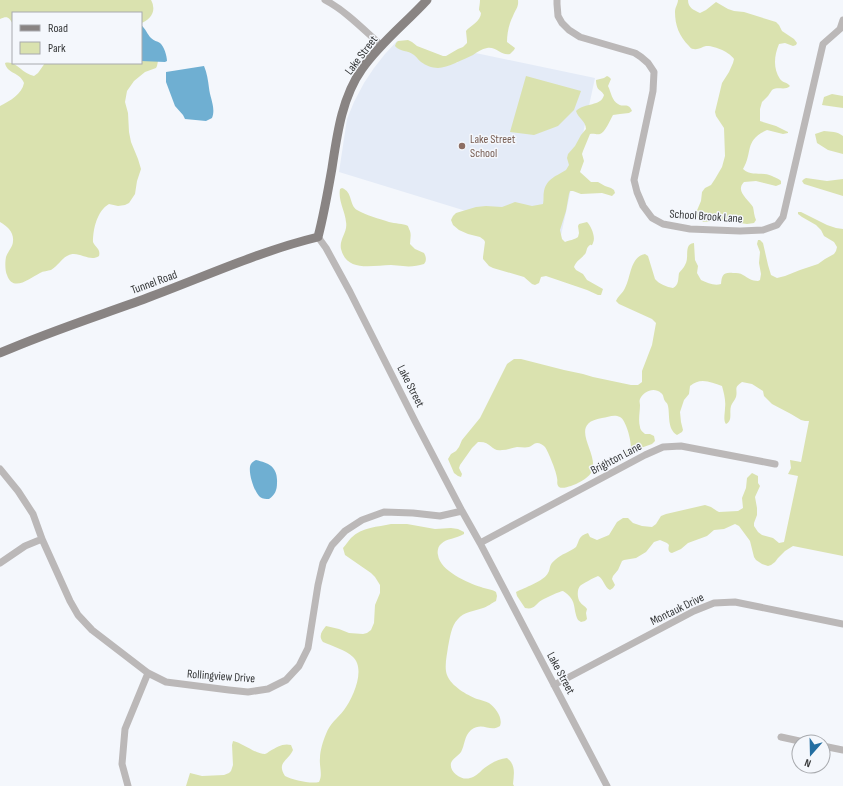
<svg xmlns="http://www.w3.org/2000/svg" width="843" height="786" viewBox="0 0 843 786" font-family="'Sofia Sans Condensed',sans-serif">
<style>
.built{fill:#e4ebf7}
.green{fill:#dae2af}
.water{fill:#6fafd2}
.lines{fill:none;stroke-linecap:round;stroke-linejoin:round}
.minor{stroke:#bbb8b8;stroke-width:7}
.major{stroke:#898483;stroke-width:9}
.education-dot{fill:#8d6e63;stroke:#f4f7fc;stroke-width:1.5}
.labels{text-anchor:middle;stroke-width:3;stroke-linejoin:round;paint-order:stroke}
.street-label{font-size:12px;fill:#353738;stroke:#f4f7fc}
.education-label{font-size:12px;fill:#785e54;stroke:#f4f7fc;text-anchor:start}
</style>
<rect width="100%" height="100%" fill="#f4f7fc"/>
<path class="built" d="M397 41 457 63 466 51 595 78 560 240 339 172 347 119 354 102 364 83 374 68 385 54Z"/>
<path class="green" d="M0 0H151C152 2 153 4 153 6 155 14 148 21 141 23V13H13V24C9 18 8 15 0 19Z
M480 0H518C519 7 515 10 513 16 509 24 507 33 507 42L515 48 514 50 510 54C501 56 496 46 487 48 482 49 477 52 473 55 464 59 447 68 438 68 432 68 425 65 421 62 418 60 417 57 414 55 408 50 400 52 395 46L396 43 398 41 408 40 412 42 417 46 443 56H446L458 49 463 47 467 43V41L466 31C470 26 481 21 481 13 480 12 480 11 479 10 479 7 480 4 480 0Z
M678 0H688C688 8 694 10 700 13L706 10 716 2 728 9 734 11 744 12 776 22 779 25 782 31 794 39 797 43 796 45 793 46 785 43 779 44C774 56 773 68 780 79 783 83 787 82 790 86 785 91 778 86 772 90L768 96 762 102 760 109V121L776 126 788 132V133L783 134 767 130C744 140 753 152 743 169 752 177 761 171 772 176 776 178 778 178 781 181V184L776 186 756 181 744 182C735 191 748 199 753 207 754 211 754 216 756 220L754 223 747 224 720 220 704 222 700 220 695 215 701 201 702 192 705 188 711 185 715 179 722 167 725 156 724 128 716 116 715 112 722 83 729 72 733 63 734 59C730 52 713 45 706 46 702 47 698 50 694 49 691 49 690 47 689 46 679 36 675 25 675 12 675 7 678 4 678 0Z
M141 61H158L157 66 156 68 145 72 134 81 127 91 125 102 128 113 129 132 131 142 138 159 141 169 137 181 135 194 129 203 125 205 118 206 109 204C97 211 93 229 93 242 95 247 101 249 99 256 89 263 78 249 67 256 61 259 58 266 51 270 48 271 43 271 40 273 30 278 13 293 7 275 5 271 5 262 6 257 8 251 13 247 13 241 14 232 7 226 0 222V106C10 101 22 94 24 83 20 72 7 74 5 63 16 60 22 74 34 76L38 73 45 63H141Z
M526 76 581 91 574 110 558 126 534 135 510 132Z
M607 76 609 77 611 79 608 86C611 92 612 101 618 104 624 108 628 102 632 111L629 113 620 114 613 115C610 120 605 133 600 134 597 135 594 133 590 134L583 151 582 154 584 161 580 172 591 182H598L605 186 611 188 614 190 615 193 612 196 602 193 581 194 573 191H570L569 194 566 211 560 230 562 239 565 242C570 240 574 240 578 237L579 233 578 226 579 224 587 222C591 226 596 237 593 243 591 248 592 242 588 247 586 249 587 253 584 255 581 259 576 261 574 267L576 270 583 274 587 280 603 289 601 295H598L587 290 546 276 541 277 539 283 535 285 532 284 524 277 493 268 489 266 483 259V257L485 242 484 240 480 237 468 234 459 230 453 225 451 220 453 216 456 213 476 207 486 206 502 207 515 202 532 206 543 204C544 199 543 195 544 191 547 178 557 176 566 170L569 165 567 158 568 154 575 146 581 135 586 129C586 121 578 118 576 111 585 102 601 107 604 95 600 88 597 92 596 81V80L604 78Z
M832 94 843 96V108L822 105 824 97Z
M824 131C831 132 837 131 843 136V154L828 150 817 143 815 134Z
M806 178 827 181 843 179V196L804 184 802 181 804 179Z
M342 188C353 192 349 205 357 210 365 215 380 219 389 222 395 224 403 223 408 226 408 227 409 228 409 229 412 234 410 239 410 244L415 249 424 253C426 256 427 261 424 264 417 266 410 267 403 266 399 266 395 265 391 265 373 265 347 273 341 249 339 239 348 232 346 222 345 211 338 201 340 189Z
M798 212H801L827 225 836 228 843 229V556L793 546 785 551 778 558 775 562 771 565 768 566 762 564 756 560 754 557 750 541 739 526 735 524 724 529 714 530 707 536 688 543 681 549 672 553C668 552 668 549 669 545L667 543 660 540 654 542 646 552 636 558 624 560 622 561 618 570 613 576 612 579 615 585 613 588 610 590C604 587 604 579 598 576 595 577 582 584 580 586 577 589 577 598 580 602 582 605 585 606 587 609L586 613 587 619 585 621 581 622 578 620C572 607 578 601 563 591 560 591 546 598 542 600 535 604 535 610 525 608L517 596 516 592C524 588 544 581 548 573 551 568 548 566 555 560 561 554 570 552 576 547 580 540 578 536 588 533L590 537 597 540 609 535 617 522 623 518H628L633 523 642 526 652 527 656 524 661 516 666 514 705 505 711 507 717 511 719 512 738 511 743 508 742 498 746 488 747 478 752 473 758 476V483L760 486 755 497 757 508V515L754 523V526L758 532 762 535 773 538 779 543 784 542 798 476 788 474 791 468 790 460 801 462 809 421H805L801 420 791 414 772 404 764 396 763 391 752 384 742 382C733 388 738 389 736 397 735 400 732 403 731 406 729 413 733 420 726 424 723 420 725 414 725 408 726 401 724 393 722 386 711 382 700 377 690 386L689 394 684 400 680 412 681 422 683 430 682 432 677 435C667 429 670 415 668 406 667 402 667 404 665 401 663 398 664 395 661 393 654 387 644 391 640 399 639 402 640 403 640 405 640 412 638 420 640 427 640 430 643 432 645 434H650L654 436 655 441 652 444 635 450 627 454H626L625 451 631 447C631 440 626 420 620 417 614 414 608 417 602 418 565 424 602 455 591 473 587 479 577 484 571 486 567 487 562 489 559 487 556 484 558 481 557 478 557 473 548 451 545 447 543 445 540 443 537 443 534 443 532 446 529 447 525 448 521 447 517 447 512 448 507 450 502 450 491 452 492 441 478 442L472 448 460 465 459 468 462 474 461 477 458 476 454 473 448 459 451 454 456 451 459 447 462 440 480 418 507 364 514 359H521L564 370 583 374 593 377 631 385H638L642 382V371L652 345 656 323 652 319 619 304 616 301C618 296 623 293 625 288 631 277 630 257 645 254L648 256 655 279C659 284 667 287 673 288 679 285 678 279 679 273 681 270 684 268 685 265 690 258 683 244 694 243L695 260 698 266 697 273 701 280C708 283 714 286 721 284 722 275 723 272 733 273 737 273 740 273 743 275 748 278 752 281 758 281L760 280 761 274 759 263 760 252 757 244 758 240H760L763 243 768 265 771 275 777 278 785 276 800 270 818 264 825 259 834 254 836 251 837 247 834 242 824 236 821 230 816 225 802 217 798 214Z
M391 524H407L435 529 451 528 458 529 464 532V534C456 539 447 538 441 544 438 546 437 552 438 555 440 571 468 583 481 587 486 589 492 589 496 592L497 596 496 601C492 603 487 607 483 608 475 611 463 612 458 619 451 626 450 638 448 647 447 655 444 667 447 675 451 686 467 695 477 699 481 700 485 701 489 703 496 708 503 718 500 726 490 733 483 721 471 730 464 736 465 745 461 752 458 756 453 758 451 763 449 772 462 781 470 778 475 777 479 773 482 770 489 764 498 759 507 758 516 765 514 774 513 784L514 786H186L190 773 202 776 224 775 229 773 231 771 233 765 232 745 233 741C243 743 255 754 265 754 268 753 268 752 270 751 277 747 283 743 291 745L293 750 292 752C286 762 277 763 285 776 293 780 310 784 319 782 323 775 319 766 320 758 320 751 323 741 326 734 330 723 337 719 344 710 353 698 366 669 353 657 346 650 332 646 323 642 318 636 322 631 326 626L339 629 349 633 363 634 367 633 371 630 374 623 375 605 380 593V585L375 577 371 573 345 555 343 548C346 545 348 541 351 538 362 527 378 527 391 524Z"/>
<path class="water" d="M141 25C146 29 147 34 151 38 154 41 157 41 160 43 164 46 167 56 167 61L165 62 141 61Z
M204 66C207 73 208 80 209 88 210 98 216 108 212 118L206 121 185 119 183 115 175 106 166 82V72Z
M256 460C269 463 278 467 277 483 277 490 275 495 269 499 266 499 263 499 260 497 254 492 247 470 251 464 252 462 254 461 256 460Z"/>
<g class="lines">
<path class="minor" d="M325 0C346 11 364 30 382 46
M557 0V4L558 16 562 23 569 30 580 37 635 53 641 57 648 63 654 72 653 91 634 180 637 192 643 206 652 218 663 224 690 229 740 231 763 230 777 225 783 217 823 44 840 29 843 20
M318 237 326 248 350 292 415 421 462 511 480 543 607 786
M0 469 18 491 33 514 42 539 70 601 78 615 92 630 148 673 166 682 229 690 248 692 268 689 286 680 299 666 308 648 318 585 323 563 332 545 345 531 362 520 384 512 413 513 440 516 462 511
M480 543 645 455 663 447 681 446 775 464
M0 563 25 546 42 539
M554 685 694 611 714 603 735 602 843 624
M781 737 804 742
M823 746 843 750
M128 786 122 764 125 729 148 673"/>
<path class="major" d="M0 353C48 332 98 316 147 298 204 277 260 251 318 237 324 214 328 191 332 168 337 135 342 97 362 69 380 43 406 23 427 0"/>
</g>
<circle class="education-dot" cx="462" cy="146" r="4"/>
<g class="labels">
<g class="street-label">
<text transform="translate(361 55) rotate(-53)" y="4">Lake Street</text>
<text transform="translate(706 216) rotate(4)" y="4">School Brook Lane</text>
<text transform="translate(154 282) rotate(-20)" y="4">Tunnel Road</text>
<text transform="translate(411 386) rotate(63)" y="4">Lake Street</text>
<text transform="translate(616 458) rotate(-28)" y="4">Brighton Lane</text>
<text transform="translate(677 609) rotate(-26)" y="4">Montauk Drive</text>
<text transform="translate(561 673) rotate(62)" y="4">Lake Street</text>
<text transform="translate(221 676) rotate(4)" y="4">Rollingview Drive</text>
</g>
<g class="education-label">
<text x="470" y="143">Lake Street<tspan x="470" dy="14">School</tspan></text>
</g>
</g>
<rect x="12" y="12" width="130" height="52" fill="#f4f7fc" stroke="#a8aaae"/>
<rect x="20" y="25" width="20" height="6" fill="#898483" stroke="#a8aaae"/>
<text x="48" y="32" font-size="12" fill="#353738">Road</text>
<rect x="20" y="42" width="20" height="12" fill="#dae2af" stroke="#a8aaae"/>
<text x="48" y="52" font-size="12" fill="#353738">Park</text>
<g transform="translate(811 754) rotate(200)"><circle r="19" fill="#f4f7fc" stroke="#a8aaae"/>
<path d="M0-3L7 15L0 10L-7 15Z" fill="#236ea1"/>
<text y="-6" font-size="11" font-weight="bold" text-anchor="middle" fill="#353738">N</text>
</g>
</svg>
